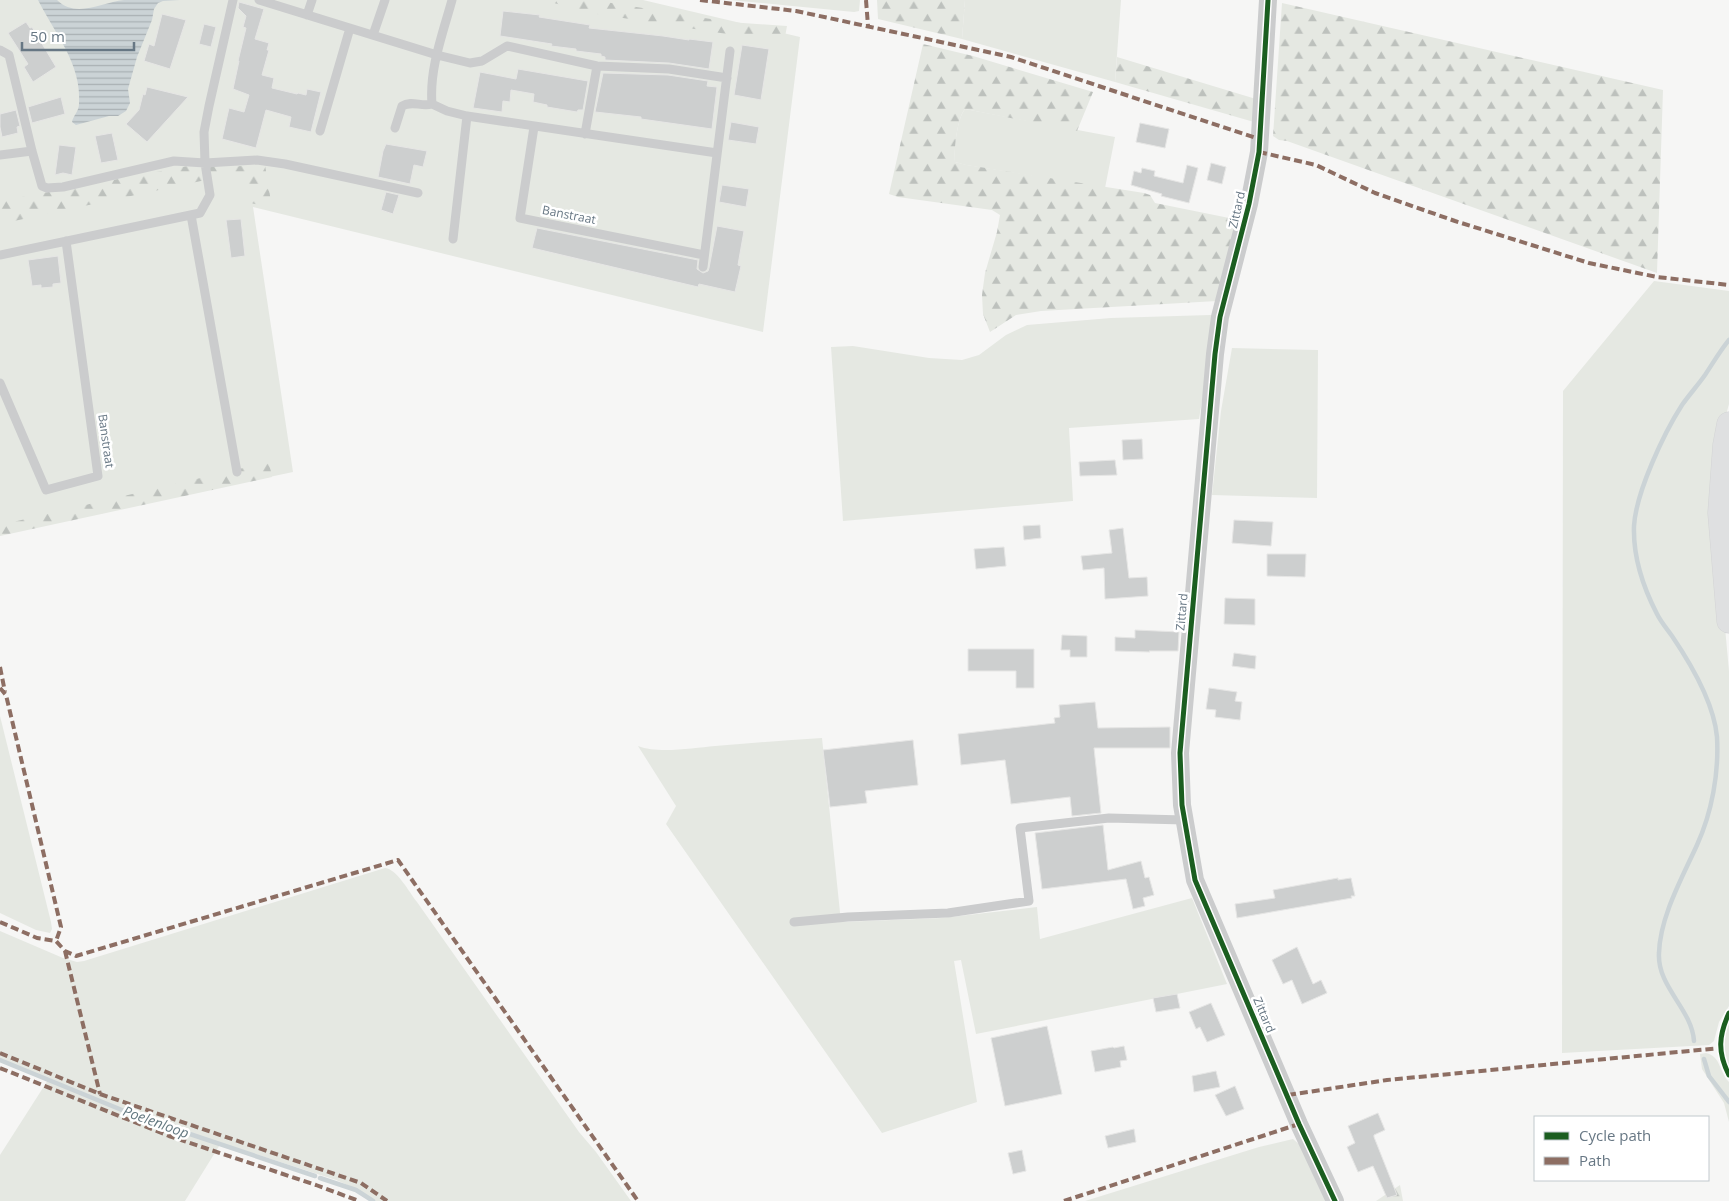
<svg xmlns="http://www.w3.org/2000/svg" width="1729" height="1201" viewBox="0 0 1729 1201" font-family="'Open Sans',sans-serif">
<style>
.green{fill:#e5e8e2}
.forest{fill:url(#forest-firs)}
.water{fill:url(#water-rules)}
.lines{fill:none;stroke-linecap:round;stroke-linejoin:round}
.stream{stroke:#cbd3d6;stroke-width:4.5}
.building{fill:#cdcfcf;stroke:#e6e6e5}
.secondary-casing{stroke:#d3d4d5;stroke-width:25}
.lane{stroke:#cbcccd;stroke-width:9}
.street{stroke:#cbcccd;stroke-width:18}
.secondary{stroke:#dfe0e1;stroke-width:24}
.quiet{stroke:#8d6e63;stroke-width:4;stroke-dasharray:8 4;stroke-linecap:butt}
.cycleway-casing{stroke:#fff;stroke-width:8}
.cycleway{stroke:#1b5e20;stroke-width:5}
.labels{text-anchor:middle;stroke-width:5;stroke-linejoin:round;paint-order:stroke}
.street-label{font-size:12px;fill:#677784;stroke:#fff}
.water-label{font-size:14px;font-style:italic;fill:#637880;stroke:#fff}
</style>
<defs>
<pattern id="forest-firs" width="22" height="20" patternUnits="userSpaceOnUse" patternTransform="scale(1.25)"><rect width="22" height="20" fill="#e5e8e2"/><path d="M5 1l3.5 6h-7zM16 11l3.5 6h-7z" fill="#bdc1bd"/></pattern>
<pattern id="water-rules" width="6" height="5" patternUnits="userSpaceOnUse" patternTransform="scale(1.25)"><rect width="6" height="5" fill="#cbd3d6"/><path d="M0 2.5h6" fill="none" stroke="#a9b0b3"/></pattern>
</defs>
<rect width="100%" height="100%" fill="#f6f6f5"/>
<path class="green" d="M0 0H643L800 37 763 332 253 207 293 472 0 534Z
M730 0H860L859 11 854 12Z
M965 0H1121L1115 82 962 39Z
M965 109 1115 137 1105 188 966 165 955 162C954 149 957 118 965 109Z
M1654 281 1729 291V404L1726 415 1719 562 1729 671V1006L1719 1022 1714 1041 1709 1045 1562 1053 1563 391Z
M1210 315 1216 316 1199 419 1069 428 1073 501 843 521 831 347 853 346 929 358 962 360 979 355 1006 335 1027 325 1111 318Z
M1232 348 1318 350 1317 498 1212 495 1221 411Z
M0 716 51 922 52 929 50 933 36 930 0 913Z
M822 738 841 922 942 918 1037 907 1040 939 1192 898 1227 984 976 1034 961 960 954 961 977 1102 882 1133 666 824 676 806 638 746C658 754 693 748 715 746 751 743 786 740 822 738Z
M385 868C397 869 409 892 417 902L579 1132 596 1152 631 1201H375L357 1189 336 1180 221 1143 185 1201H0V1155L48 1080 0 1059V931L63 958 77 962 84 961Z
M1729 1016V1072C1721 1053 1719 1035 1729 1016Z
M1706 1053C1721 1056 1719 1072 1729 1082V1122L1724 1103 1702 1069 1700 1054Z
M1293 1139 1300 1145 1327 1201H1085L1259 1147Z"/>
<path class="forest" d="M542 0H593L729 22 787 26 785 37 783 38 727 34 597 14Z
M877 0H965L962 39 878 19Z
M1282 3 1663 90 1657 273 1287 141 1279 140 1273 136Z
M923 44 973 56 1093 92 1077 131 965 109C957 118 954 150 955 162L967 165 1144 193 1150 195 1155 203 1239 220 1217 301 1041 311 1016 315 990 332 983 314 982 295 985 273 997 232 1000 215 992 210 898 197 889 194Z
M1117 57 1256 99 1254 122 1115 82Z
M265 165 272 208 246 202 243 172 0 224V201L188 166 220 167Z
M269 462 272 477 0 536V525Z
M1400 1185 1403 1201H1376Z"/>
<path class="water" d="M38 0H57C76 19 102 2 124 0 142 0 162 0 180 0L163 1 158 3 154 9 152 20 137 57 128 89 130 103 126 111 118 116H109L76 125 72 122C73 116 79 111 79 104 82 64 55 34 38 0Z"/>
<g class="lines">
<path class="stream" d="M1694 1041C1692 1009 1657 987 1659 953 1660 917 1682 878 1697 845 1712 812 1719 773 1717 737 1714 703 1691 664 1672 636 1667 629 1661 622 1657 614 1643 587 1633 556 1634 526 1636 492 1664 433 1682 405 1689 395 1698 385 1705 375 1713 363 1720 351 1729 340
M1704 1059 1709 1076 1729 1102
M0 1060 139 1117 315 1176
M320 1178 356 1190 373 1201"/>
</g>
<path class="building" d="M239 2 264 9 255 39 269 43 267 50H269L262 75 274 78 272 88 297 94 298 93 306 95 307 89 321 92 311 132 289 127 291 117 266 110 256 148 222 139 229 108 244 112 249 95 233 89 239 61H238L246 28 243 27 246 16 238 8Z
M503 11 540 15 539 17 590 25 589 28 663 36 689 40V39L713 42 709 69 669 63 605 60V57L601 56V54L576 51V49L551 46 552 44 500 36Z
M162 14 186 20 170 69 144 61 149 44 154 46Z
M26 22 30 28 32 27 56 67 33 82 24 67 28 64 8 33Z
M204 24 216 27 211 47 199 44Z
M742 45 769 49 761 100 734 95Z
M518 69 588 81 583 110H578L577 112 547 107V105L533 102 534 94 511 90 510 102 503 101 502 112 473 108 480 72 516 79Z
M603 73 668 75 708 81 707 86 717 87 712 129 641 119V117L595 112Z
M147 87 188 97 147 142 126 124 139 110 143 94 145 95Z
M61 97 65 114 32 123 28 107Z
M16 110 20 126 17 127 18 133 2 137 0 127V114Z
M731 122 759 127 756 144 728 140Z
M1140 123 1169 129 1165 148 1136 142Z
M112 133 118 160 101 163 95 136Z
M386 144 427 151 423 167 414 165 410 184 378 177 383 151Z
M59 145 76 147 72 175 63 173 55 175Z
M1211 163 1226 167 1222 184 1207 180Z
M1187 165 1198 168 1189 203 1161 196 1162 194 1131 185 1134 171 1141 173 1142 168 1155 171 1154 176 1183 183Z
M722 185 749 189 746 207 719 202Z
M386 192 399 195 393 214 381 210Z
M241 219 245 256 231 258 226 220Z
M717 226 744 231 738 265 741 266 735 292 699 284 698 287 532 248 537 228 698 260 697 269 703 273 708 271 709 268Z
M58 256 61 283 53 284V287L41 288V285L32 286 28 260Z
M1142 439 1143 459 1123 460 1122 440Z
M1115 460 1117 475 1080 476 1079 462Z
M1234 520 1273 522 1271 546 1232 543Z
M1040 525 1041 538 1024 540 1023 526Z
M1123 528 1129 578 1147 577 1148 596 1105 599 1104 568 1083 570 1081 556 1112 553 1109 530Z
M1004 547 1006 566 976 569 974 549Z
M1267 554H1306L1305 577 1267 576Z
M1225 598 1255 599V625L1224 624Z
M1135 630 1179 632 1178 651H1149L1150 652 1115 651V637L1135 638Z
M1062 635 1087 636V657H1070V650H1061Z
M968 649H1034V688H1016V671H968Z
M1234 653 1256 656 1255 669 1232 666Z
M1209 688 1237 692 1235 701 1242 702 1240 720 1215 717 1216 710 1206 709Z
M1095 702 1098 728 1170 727V748H1094L1101 813 1072 816 1070 797 1011 804 1005 760 961 765 958 734 1055 723 1054 718 1060 717 1059 705Z
M913 740 918 785 865 791 867 803 830 807 823 750Z
M1103 825 1108 870 1141 861 1145 878 1149 877 1154 895 1143 898 1145 906 1133 909 1126 879 1042 889 1035 833Z
M1338 878V880L1351 878 1355 896H1351L1352 898 1237 918 1235 904 1275 898 1273 890Z
M1297 947 1313 984 1321 980 1327 993 1302 1004 1292 980 1283 984 1272 960Z
M1177 994 1180 1008 1156 1012 1153 998Z
M1211 1003 1225 1035 1207 1042 1200 1027 1196 1029 1189 1012Z
M1047 1026 1062 1094 1005 1106 991 1038Z
M1124 1046 1127 1060 1120 1061 1121 1067 1095 1072 1091 1051 1113 1047 1114 1048Z
M1216 1071 1220 1087 1194 1092 1192 1076Z
M1235 1086 1244 1109 1226 1116 1215 1095Z
M1378 1113 1385 1130 1374 1135V1137L1397 1195 1387 1198 1373 1166 1358 1172 1347 1147 1355 1143 1348 1126Z
M1134 1129 1136 1142 1108 1148 1105 1136Z
M1022 1150 1026 1171 1013 1174 1008 1153Z"/>
<g class="lines">
<g class="secondary-casing">
<path id="secondary" d="M1729 424 1725 445 1720 513 1729 621"/>
</g>
<path class="lane" d="M259 0 437 55 470 63 482 61 507 46 597 66 669 69 727 78
M452 0C443 33 429 69 432 104L447 111 467 116 717 153
M307 15 312 0
M373 35 385 0
M0 50 9 55 32 151 42 186 47 188 63 187 174 161 205 163 257 160 285 164 418 193
M534 127 520 218 704 255
M395 128 402 106C412 100 421 107 432 104
M320 131 350 28
M585 134 597 66
M0 155 32 151
M191 215 237 472
M453 239 467 116
M0 255 200 213 210 195 205 163 204 132 209 106 233 0
M703 267 730 51
M0 383 46 490 98 476 66 241
M794 922 848 917 948 913 1029 901 1020 828 1109 818 1184 820"/>
<path class="street" d="M1268 0 1259 152 1249 204 1220 317 1215 354 1180 753 1182 805 1195 880 1299 1124 1335 1201"/>
<use href="#secondary" class="secondary"/>
<path class="quiet" d="M700 0 796 11 1011 57 1259 139
M866 0 868 26
M1259 152 1316 165 1375 193 1455 221 1589 263 1657 277 1729 285
M0 667 5 692
M0 688 6 695 61 927 56 941
M0 922 37 938 56 941 65 951 76 956 398 860 638 1201
M65 951 100 1094
M0 1053 100 1094 361 1183 387 1201
M0 1068 169 1136 316 1185 359 1201
M1288 1095 1387 1080 1720 1048
M1064 1201 1299 1124"/>
<g class="cycleway-casing">
<path id="cycleway" d="M1268 0 1259 152 1249 204 1220 317 1215 354 1180 753 1182 805 1195 880 1299 1124 1335 1201
M1729 1013C1719 1035 1717 1052 1729 1075"/>
</g>
<use href="#cycleway" class="cycleway"/>
</g>
<g class="labels">
<g class="street-label">
<text transform="translate(1237 210) rotate(-77)" y="4">Zittard</text>
<text transform="translate(569 215) rotate(11)" y="4">Banstraat</text>
<text transform="translate(106 441) rotate(82)" y="4">Banstraat</text>
<text transform="translate(1182 612) rotate(-85)" y="4">Zittard</text>
<text transform="translate(1264 1015) rotate(67)" y="4">Zittard</text>
</g>
<g class="water-label">
<text transform="translate(156 1122) rotate(20)" y="5">Poelenloop</text>
</g>
</g>
<rect x="1534" y="1116" width="175" height="65" fill="#ffffff" stroke="#c2c9ce"/>
<rect x="1544" y="1132" width="25" height="8" fill="#1b5e20" stroke="#c2c9ce"/>
<text x="1579" y="1141" font-size="15" fill="#677784">Cycle path</text>
<rect x="1544" y="1157" width="25" height="8" fill="#8d6e63" stroke="#c2c9ce"/>
<text x="1579" y="1166" font-size="15" fill="#677784">Path</text>
<path d="M22 42v8h112v-8" fill="none" stroke="#677784" stroke-width="2.5"/>
<text x="30" y="42" font-size="15" fill="#677784" stroke="#ffffff" stroke-width="4" paint-order="stroke">50 m</text>
</svg>
